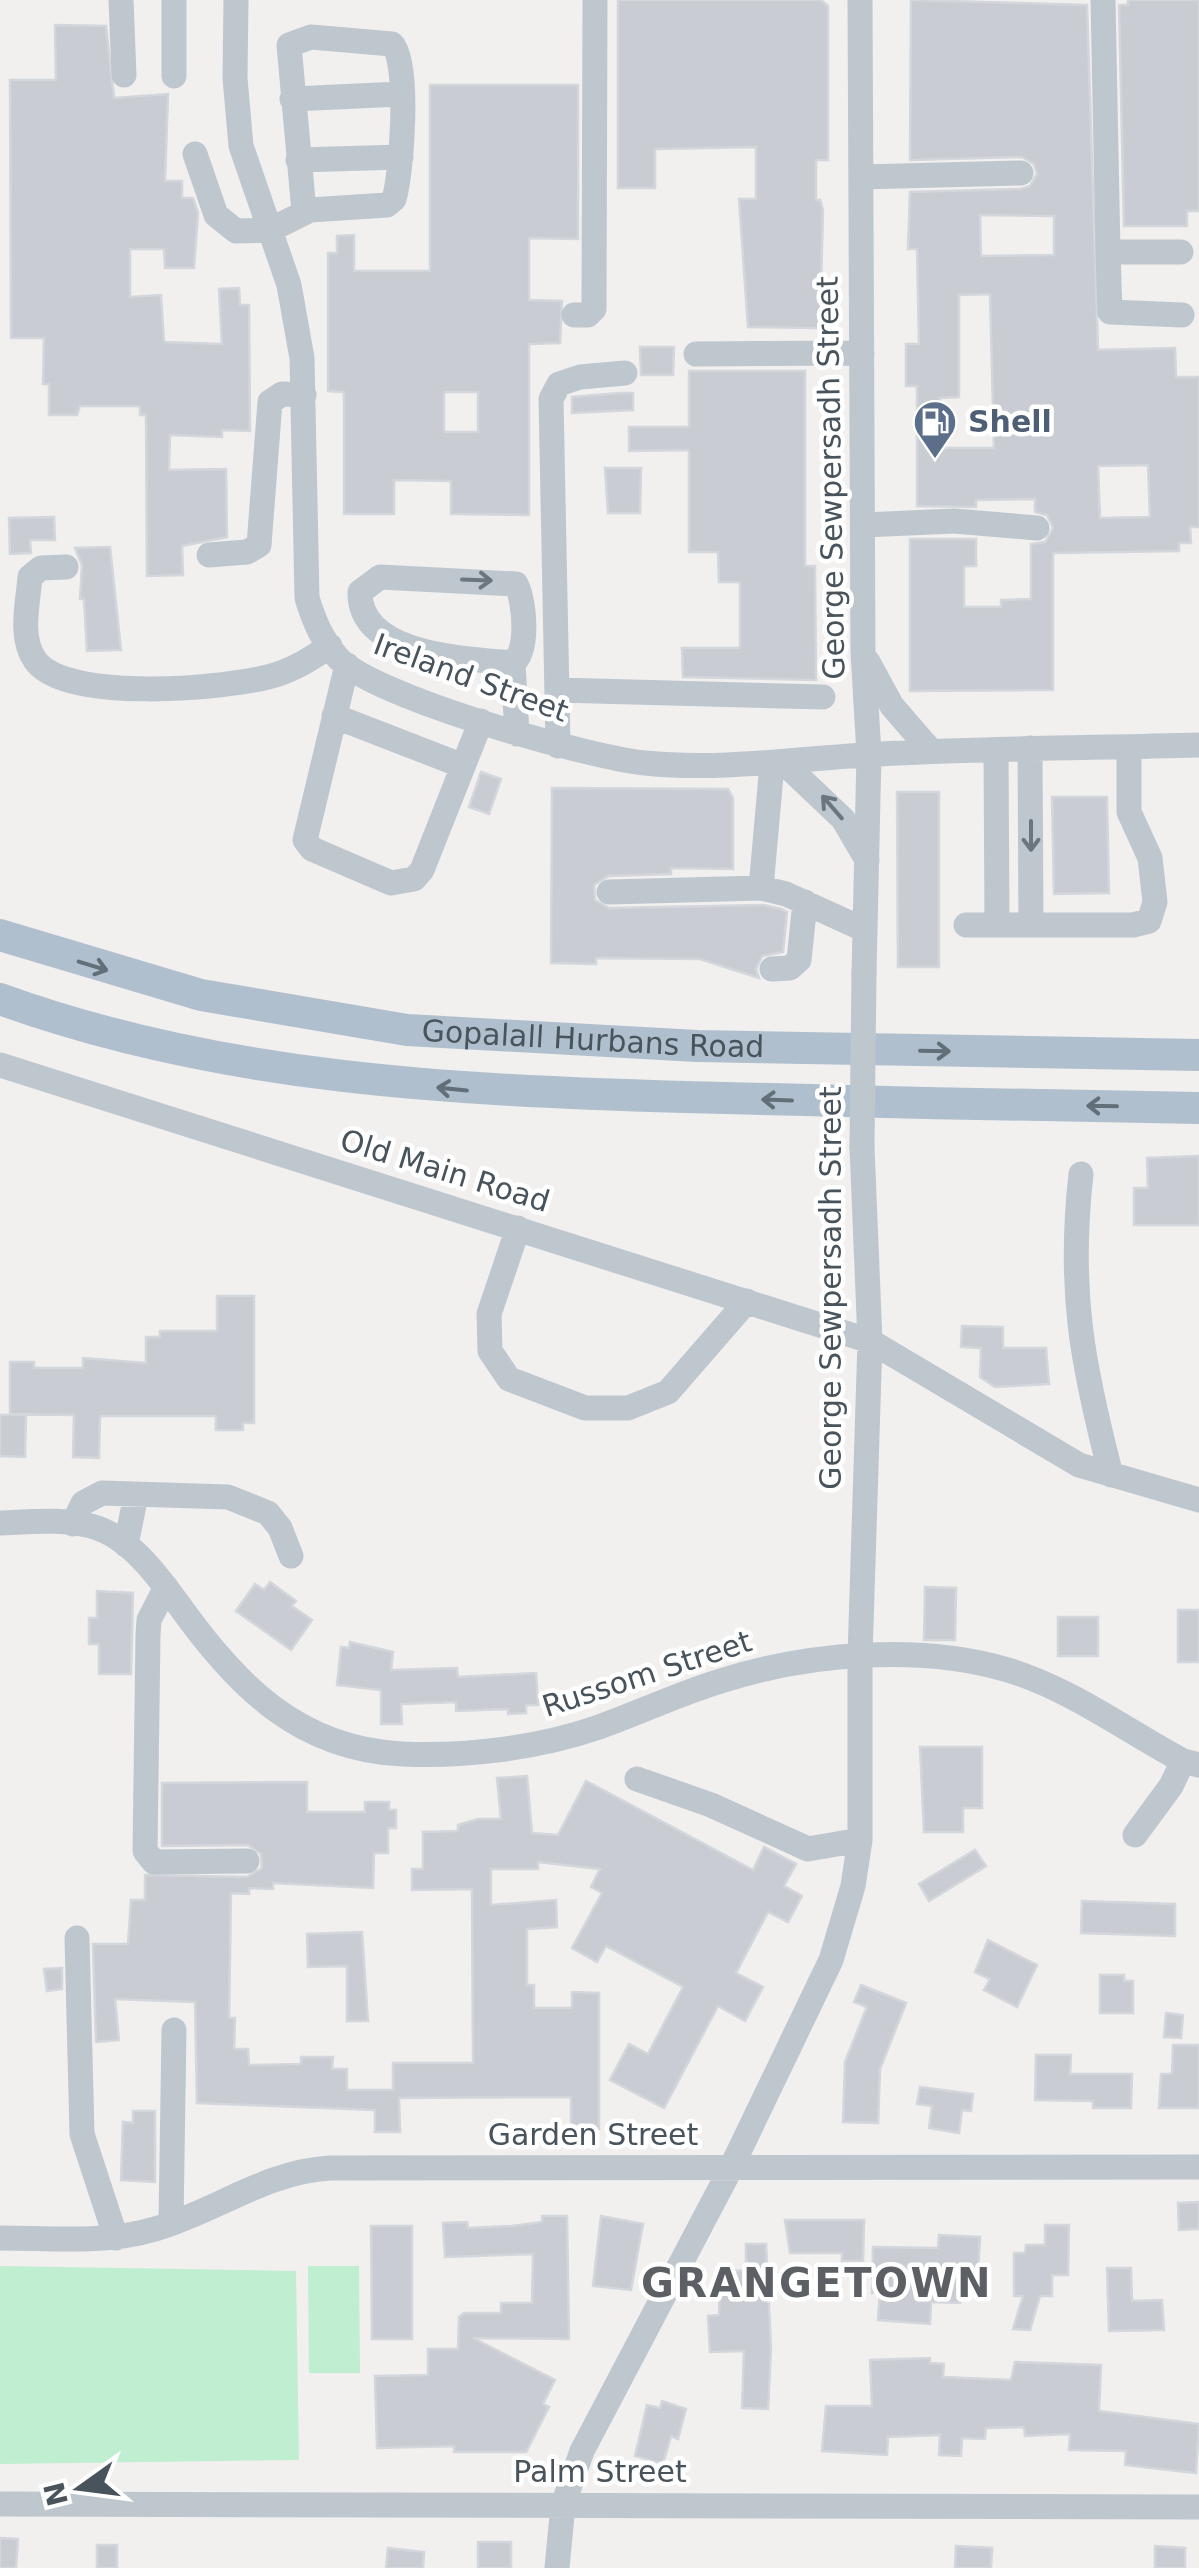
<svg xmlns="http://www.w3.org/2000/svg" width="1199" height="2568" viewBox="0 0 1199 2568" font-family="'DejaVu Sans',sans-serif">
<style>
.green{fill:#bfeed0}
.building{fill:#c9ccd2;stroke:#d3d6db;stroke-width:2.5;fill-rule:evenodd}
.lines{fill:none;stroke-linecap:round;stroke-linejoin:round}
.minor{stroke:#bec7ce;stroke-width:25}
.major{stroke:#b0bfcd;stroke-width:32}
.minor-bridge{stroke:#bec7ce;stroke-width:25}
.oneway{stroke:#6b767e}
.oneway2{stroke:#626e78}
.labels{text-anchor:middle;stroke-width:9;stroke-linejoin:round;paint-order:stroke}
.service-label{font-size:30px;font-weight:bold;fill:#4e5e75;stroke:#fff;text-anchor:start}
.street-label{font-size:30px;fill:#48535c;stroke:#fff}
.district-label{font-size:40px;font-weight:bold;letter-spacing:2.5px;fill:#5c6064;stroke:#fff}
</style>
<rect width="100%" height="100%" fill="#f2efef"/>
<path class="green" d="M0 2266 296 2271 299 2460 0 2464Z
M308 2266H359L360 2373H309Z"/>
<path class="building" d="M618 0H821L828 6V160H816V200H820L823 210 820 328 748 327 739 199H756V147L655 149V188H618Z
M911 0 1087 5 1098 350 1175 348 1176 377H1199V527H1190L1191 543H1179V551L1053 553V690L910 691V539H976V566H964V607H1001V600L1031 599V544L1045 542 1053 528 1047 515 1035 512V499L976 500V507L917 506V386H906V344H919L917 249H908L910 192 1021 189 1030 186 1037 174 1034 164 1022 157 910 160ZM980 215 1054 216V255L981 256ZM990 294 994 448H940V398L959 397V295ZM1148 465 1150 517 1100 518 1098 466Z
M1128 0H1199V211H1187V226H1124L1119 5H1128Z
M55 25 106 26 114 98 168 94 165 181H182V198H193L198 213 194 268H165L164 249H130V297L161 295 164 342 222 344 219 289 239 288 240 305H249L250 431 222 430V437L170 435 169 470 226 469 227 537 182 546 183 575 147 576 146 415H140V406H80L77 415H49V384H43L44 338H11L10 80H56Z
M430 85H578V239L529 238V300L562 301 560 343 529 344V515L451 514V481L394 480V514H344V392L328 391V253H337V236L354 235V271H430ZM444 392H478V432H444Z
M640 347H674L673 375H641Z
M689 371H805V566H815L816 680 683 677 682 648H740V582H719L718 552H689V450L629 451V427H689Z
M620 393H633V410L572 413V397Z
M605 468H641L640 513H608Z
M54 517 55 540H30L31 553 10 554 9 518Z
M110 547 121 650 87 651 84 599H80L82 565 75 548Z
M481 772 501 779 489 814 469 807Z
M552 788 728 789 733 798V869L671 868V874L608 876 594 885 595 900 609 908 764 905 781 909 787 912 783 952 762 956 756 969 759 978 700 959 596 958V964L551 963Z
M897 792H939V967H898Z
M1052 797H1107L1109 893 1054 894Z
M1199 1156V1225H1134V1188H1148L1147 1158Z
M217 1296H254V1423H243V1430H216V1416H100L99 1458 73 1457 74 1415 10 1414V1362H34V1368H83V1358L146 1363V1337H160V1331H217Z
M962 1326 1003 1327V1348H1046L1049 1384 995 1387 980 1377 981 1348 961 1347Z
M0 1415H26L25 1457 0 1456Z
M270 1582 296 1601 292 1606 312 1620 291 1650 236 1611 255 1584 264 1590Z
M925 1587 956 1588 955 1640H924Z
M97 1591 133 1593 131 1674H99V1644H89V1618H97Z
M1178 1610H1199V1662H1178Z
M1058 1617H1098V1656H1058Z
M350 1642 393 1652 391 1670 457 1668 458 1677 536 1673 538 1705H526V1713L508 1714V1709L456 1711V1702L401 1704 402 1724H381V1690L337 1685 341 1647 349 1648Z
M920 1747H982V1808H963V1832H924Z
M527 1776 532 1833 558 1835 586 1781 753 1870 764 1847 796 1864 784 1886 802 1896 788 1922 768 1912 736 1973 763 1987 745 2021 718 2006 664 2108 610 2080 629 2044 648 2054 683 1987 606 1946 597 1962 572 1948 602 1893 591 1887 600 1869 538 1862V1869H491V1905L556 1900 557 1927 527 1929V1985H534V2008H572V1992L599 1993V2129H571V2097L399 2098 400 2132H375V2110L197 2103 195 2002 115 1999 119 2040 96 2042 93 1944H128L131 1900H145V1875L247 1877 262 1868 261 1854 248 1845 162 1846V1783L307 1782V1812H365V1802H389V1810H396V1828H388V1853H374L373 1888 273 1883V1889L249 1888V1894L231 1893 229 2018H235L234 2049H248L249 2065 301 2064V2057H333L332 2069H347V2090H393V2063H473L472 1889 412 1890V1869H423V1832L458 1831V1825L478 1819H501L497 1778Z
M975 1850 986 1866 929 1901 919 1884Z
M1082 1901 1175 1904V1936L1081 1933Z
M362 1932 368 2021H347V1966L308 1967 307 1934Z
M988 1940 1037 1965 1017 2007 984 1990 990 1979 975 1972Z
M62 1968V1989L47 1991 44 1969Z
M1100 1975H1124V1981H1133V2013H1100Z
M861 1985 906 2003 880 2069 878 2123 843 2122 845 2062 867 2007 854 2002Z
M1166 2013 1183 2015 1181 2038 1164 2037Z
M1173 2045H1199V2108H1159L1161 2074H1172Z
M1036 2055H1071L1070 2074H1132L1131 2108H1093V2101L1035 2100Z
M920 2087 973 2094 971 2111 962 2110 959 2133 929 2128 932 2106 917 2104Z
M133 2111H155V2182L121 2180 123 2122 133 2123Z
M1199 2202V2229L1179 2230 1178 2203Z
M542 2216H567L569 2339 473 2338 555 2380 543 2404 549 2407 526 2452H454V2446L377 2448 375 2376 428 2375V2349H458L459 2317 464 2313H501V2303H532L533 2254 445 2257 443 2223 467 2222 468 2228 512 2226 542 2222Z
M601 2216 643 2224 631 2290 593 2286Z
M785 2220H864L863 2261H842V2253H790Z
M1045 2225H1069L1068 2275H1052V2296H1040L1030 2330 1013 2329 1023 2296H1014V2253H1025L1026 2245H1045Z
M371 2226H412V2339H372Z
M939 2235 980 2237 977 2291 960 2290V2303L931 2302 930 2324 878 2320 880 2292 872 2293 873 2247 938 2248Z
M746 2244H766L771 2349 768 2409 742 2408 744 2351 710 2352 708 2316 719 2315 720 2272 746 2270Z
M1107 2268H1131L1132 2301 1162 2300 1164 2330 1109 2331Z
M930 2358V2363L944 2364 943 2377 1011 2380 1015 2362 1101 2365 1099 2411 1199 2424 1196 2473 1125 2465 1126 2451 1069 2450 1070 2434 1025 2436 1024 2427 986 2428 985 2439 962 2438 961 2456 939 2455 940 2435 888 2437 887 2455 822 2451 826 2406H872L870 2360Z
M662 2401 686 2409 678 2439 671 2436 663 2464 635 2456 647 2405 660 2408Z
M0 2538 18 2539 16 2568H0Z
M478 2542H511V2568H478Z
M97 2545H117V2568H97Z
M956 2546 992 2548 991 2568H955Z
M1155 2546 1185 2548V2568H1155Z
M388 2548 424 2552 423 2568H386Z"/>
<g class="lines">
<path class="minor" d="M121 0 124 75
M174 0V76
M236 0 235 78 241 146 289 285 302 358 307 598C314 621 322 640 338 658 374 697 587 757 645 763 724 771 801 758 880 754 986 748 1093 748 1199 745
M860 0 863 653 869 754 864 973
M1103 0 1108 252H1181
M292 99 401 94
M195 154 216 215 236 231 270 230 310 210 387 205 394 199C402 173 410 61 392 44L311 37 289 45 304 212
M298 160 401 157
M861 177 1021 173
M1108 252 1110 312 1182 315
M574 315H588L594 309 595 0
M696 354 862 353
M863 525 954 521 1037 528
M209 555 247 552 259 545 270 402 282 394 304 395
M66 567 41 568 30 577C28 603 19 637 35 660 64 703 230 689 275 675 295 669 312 658 330 646
M868 662 892 706 931 751
M513 663C468 659 359 656 360 592L380 577 516 584C525 601 529 651 513 663L517 734
M347 665 305 840 312 849 391 883 414 879 422 870 481 721
M557 690 823 697
M334 716 463 766
M558 746 551 399 559 384 580 377 625 373
M1030 748 1031 924
M996 750 997 925
M785 764 843 819 867 860
M761 888 772 764
M609 892 761 888 786 894 865 930
M966 925H1133L1149 921 1155 902 1150 858 1129 812V747
M772 969 790 968 799 960 805 902
M0 1065 870 1341 1079 1465 1199 1500
M1081 1174C1068 1290 1082 1363 1111 1475
M518 1228 489 1314 490 1351 509 1379 585 1408H628L668 1392 747 1301
M0 1523C29 1522 62 1518 91 1526 129 1536 157 1575 179 1605 236 1685 298 1749 402 1754 464 1757 538 1748 596 1728 639 1713 680 1693 724 1680 810 1653 921 1644 1008 1670 1071 1689 1125 1730 1183 1761L1199 1765
M73 1524 83 1503 102 1493 228 1497 268 1513 280 1528 291 1556
M126 1545 136 1495
M166 1587 149 1620 148 1635 145 1851 154 1862 247 1861
M637 1779 711 1805 808 1849 860 1840
M1135 1835 1171 1786 1183 1761
M77 1938 82 2134 116 2238
M171 2223 174 2030
M0 2238C51 2238 105 2244 155 2229 217 2211 264 2172 330 2168L1199 2167
M0 2504 1199 2507
M557 2568 563 2505 582 2451 731 2168 831 1960 853 1886 860 1840V1657L870 1341 862 1147"/>
<g class="major">
<path id="s1" d="M0 935 201 995 407 1030 697 1046 1199 1055"/>
<path d="M0 999C221 1079 453 1090 685 1097 856 1102 1028 1105 1199 1108"/>
</g>
<path class="minor-bridge" d="M862 1147 864 973"/>
</g>
<defs><path id="oneway-shaft" d="M-6 0H5M1.5-3L5.5 0L1.5 3" fill="none" stroke-width="1.6" stroke-linecap="round" stroke-linejoin="round" transform="scale(2.5)"/></defs>
<g class="oneway">
<use href="#oneway-shaft" transform="translate(477 580) rotate(2)"/>
<use href="#oneway-shaft" transform="translate(832 807) rotate(-131)"/>
<use href="#oneway-shaft" transform="translate(1031 836) rotate(90)"/>
</g>
<g class="oneway2">
<use href="#oneway-shaft" transform="translate(93 966) rotate(17)"/>
<use href="#oneway-shaft" transform="translate(935 1051) rotate(1)"/>
<use href="#oneway-shaft" transform="translate(452 1089) rotate(-174)"/>
<use href="#oneway-shaft" transform="translate(777 1100) rotate(-178)"/>
<use href="#oneway-shaft" transform="translate(1102 1106) rotate(-179)"/>
</g>
<defs>
<g id="fuel-pin" transform="scale(2.25)"><path d="M0 17L-7.5 6A9.5 9.5 0 1 1 7.5 6Z" fill="#5c6f8a" stroke="#fff"/><path d="M-5.5-6h7V0h2V4h1.3V-2.5L3-4.5l.8-.8L6-3V5H2.5V1h-1V6h-7ZM-4.2-4.7v3.2H.2V-4.7Z" fill="#fff"/></g>
</defs>
<g fill-rule="evenodd">
<use href="#fuel-pin" x="935" y="422"/>
</g>
<g class="labels">
<g class="service-label">
<text x="968" y="432">Shell</text>
</g>
<g class="street-label">
<text transform="translate(831 478) rotate(-91)" y="10">George Sewpersadh Street</text>
<text transform="translate(471 678) rotate(20)" y="10">Ireland Street</text>
<text dy="10" stroke="none"><textPath href="#s1" startOffset="605">Gopalall Hurbans Road</textPath></text>
<text transform="translate(445 1171) rotate(17)" y="10">Old Main Road</text>
<text transform="translate(831 1288) rotate(-90)" y="10">George Sewpersadh Street</text>
<text transform="translate(647 1674) rotate(-18)" y="10">Russom Street</text>
<text x="593" y="2145">Garden Street</text>
<text x="600" y="2482">Palm Street</text>
</g>
<g class="district-label">
<text x="817" y="2297">GRANGETOWN</text>
</g>
</g>
<g transform="translate(80 2488) rotate(256)" stroke="#ffffff" stroke-width="8" paint-order="stroke">
<path d="M0-8L18 38L0 25L-18 38Z" fill="#48535c"/>
<text y="-15" font-size="28" font-weight="bold" text-anchor="middle" fill="#48535c">N</text>
</g>
</svg>
